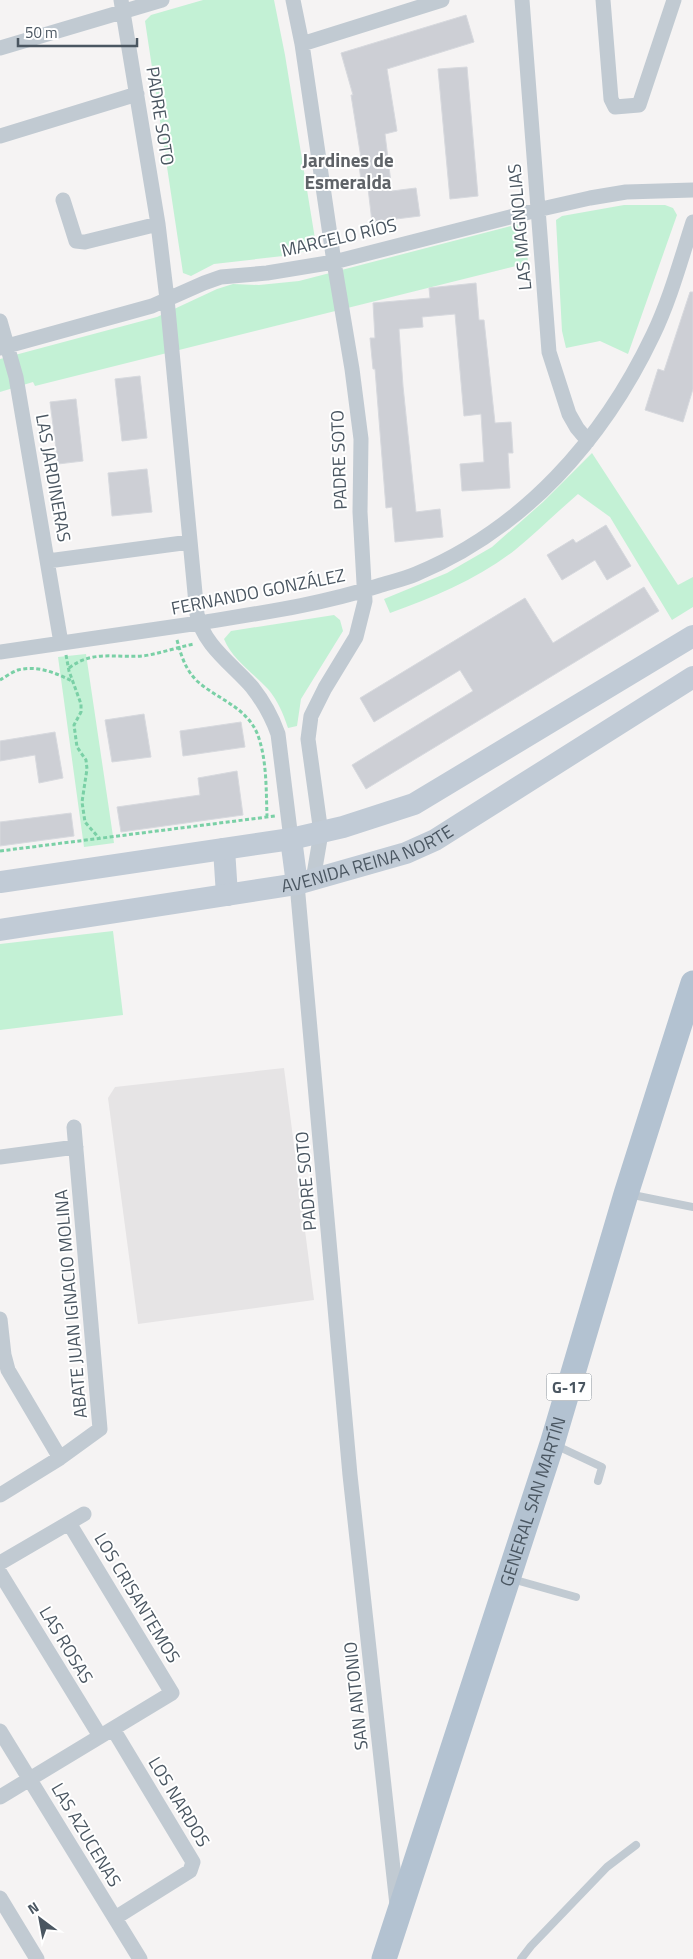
<svg xmlns="http://www.w3.org/2000/svg" width="693" height="1959" viewBox="0 0 693 1959" font-family="'Titillium Web',sans-serif">
<style>
.education{fill:#e6e4e5}
.green{fill:#c3f1d5}
.building{fill:#cdcfd5;stroke:#d7d9de}
.lines{fill:none;stroke-linecap:round;stroke-linejoin:round}
.path{stroke:#7ad0a6;stroke-width:3;stroke-dasharray:4 2.5;stroke-linecap:butt}
.lane{stroke:#c1cad2;stroke-width:8}
.street{stroke:#c1cad2;stroke-width:15}
.secondary{stroke:#c1cbd6;stroke-width:22}
.primary{stroke:#b3c2d1;stroke-width:25}
.labels{text-anchor:middle;stroke-width:4;stroke-linejoin:round;paint-order:stroke}
.shield{fill:#fff;stroke:#808990;stroke-width:1}
.shield-label{font-size:16px;font-weight:bold;fill:#4a5661}
.street-label{font-size:18px;fill:#4a5661;stroke:#fff}
.neighbourhood-label{font-size:19px;font-weight:bold;fill:#5f6368;stroke:#fff}
</style>
<rect width="100%" height="100%" fill="#f5f3f3"/>
<path class="education" d="M284 1068 314 1300 138 1324 108 1098 115 1087Z"/>
<path class="green" d="M203 0H274L285 55 316 245 312 250 283 256 214 264 191 276 183 273 145 21 151 15Z
M624 205H665L673 208 677 215 628 354 600 341 566 348 562 331 556 220 562 216Z
M519 224 525 231 528 263 35 386 33 382 0 392V359L157 317 217 289 233 284 259 285 299 281Z
M592 453 678 585 693 577V607L672 620 610 517 578 494C557 512 537 532 515 550 479 578 433 598 390 613L384 599 447 573 492 547 543 502Z
M334 615 340 620 343 631 301 699 297 726 288 728C283 713 278 701 268 689 253 673 232 659 224 639L231 631Z
M86 654 114 843 84 847 58 657Z
M113 931 123 1015 0 1030V944Z"/>
<path class="building" d="M466 15 474 42 387 69 397 131 385 134 392 191 416 188 420 216 372 222 368 188H362L358 158H361L351 95H353L341 53Z
M467 67 478 196 450 199 438 69Z
M476 283 479 320H484L495 423 511 422 513 453H508L510 488 462 491 460 464 484 462 481 414 464 416 455 314 422 317 423 327 399 329 403 386 416 512 440 509 443 537 395 542 392 507 386 508 375 369H373L370 338H375L373 303 430 298 429 288Z
M690 292H693V389L683 422 645 410 658 369 664 371Z
M140 376 147 438 122 441 115 379Z
M76 399 83 461 58 464 50 402Z
M147 469 152 512 112 516 108 473Z
M606 525 631 566 607 580 595 560 562 580 547 555 573 539 576 543Z
M644 587 659 611 366 789 352 765 473 691 460 670 374 722 360 698 525 598 553 643Z
M144 714 151 757 112 762 105 720Z
M241 722 245 747 183 756 180 731Z
M55 732 63 778 39 783 35 755 0 761V741Z
M237 771 243 815 121 832 117 807 200 795 198 778Z
M71 813 74 836 0 846V822Z"/>
<g class="lines">
<path class="path" d="M177 640C181 655 185 669 197 681 217 699 245 706 257 733 267 758 266 789 267 816
M66 655 69 671 81 704V712L74 725 77 747 86 760 87 769 82 802 85 822 99 838
M69 668C95 648 120 660 149 655 164 652 179 647 194 644
M0 680C5 677 12 672 18 670 37 665 56 673 72 681
M0 851 275 816"/>
<path class="lane" d="M628 1194 693 1207
M555 1445 602 1467 598 1481
M512 1579 576 1597
M521 1959 531 1946 607 1867 636 1845"/>
<path class="street" d="M121 0 158 224 167 299 197 614C203 645 232 664 252 687 263 701 272 717 278 734L291 839
M293 0 302 44 334 262 352 369 361 439 360 512 365 601 356 637 325 688 311 716 308 739 321 833 313 880
M522 0 549 352 569 414 577 428 588 441
M603 0 611 99 615 107 639 105 674 0
M302 44 442 0
M0 48 162 0
M0 136 137 94
M63 200 76 241 85 242 158 224
M0 321 16 377 61 643
M0 348 152 306 204 283 221 277 267 273 334 262 537 210 590 198 626 192 693 190
M48 561 190 542
M0 652C66 642 133 633 199 623 260 613 319 605 378 586 391 582 404 579 416 574 524 529 603 440 653 335 670 300 681 259 693 222
M297 884 350 1475 397 1905
M0 1157 76 1147
M0 1319 4 1355 8 1370 60 1458
M0 1495 60 1458 100 1429 74 1127
M0 1563 84 1514
M0 1573 100 1736
M113 1729 193 1862 190 1871 115 1918
M0 1731 140 1959
M0 1797 172 1693 69 1523
M0 1898 37 1959"/>
<g class="secondary">
<path d="M291 839 297 884"/>
<path d="M224 849 227 895"/>
<path d="M0 882 291 839 343 827 414 804 693 636"/>
<path id="s1" d="M0 930 297 884 406 853 435 840 693 677"/>
</g>
<path class="primary" id="s2" d="M384 1959 552 1444 626 1194 693 983"/>
</g>
<g class="labels">
<rect class="shield" x="546.5" y="1373.5" width="45" height="27" rx="4"/>
<g class="shield-label">
<text x="569" y="1393">G-17</text>
</g>
<g class="street-label">
<text transform="translate(160 116) rotate(81)" y="6">PADRE SOTO</text>
<text transform="translate(520 227) rotate(-95)" y="6">LAS MAGNOLIAS</text>
<text transform="translate(339 238) rotate(-13)" y="6">MARCELO RÍOS</text>
<text transform="translate(339 460) rotate(-92)" y="6">PADRE SOTO</text>
<text transform="translate(53 478) rotate(80)" y="6">LAS JARDINERAS</text>
<text transform="translate(258 592) rotate(-11)" y="6">FERNANDO GONZÁLEZ</text>
<text dy="6" stroke="none"><textPath href="#s1" startOffset="375">AVENIDA REINA NORTE</textPath></text>
<text transform="translate(306 1181) rotate(-95)" y="6">PADRE SOTO</text>
<text transform="translate(71 1304) rotate(-95)" y="6">ABATE JUAN IGNACIO MOLINA</text>
<text dy="6" stroke="none"><textPath href="#s2" startOffset="481">GENERAL SAN MARTÍN</textPath></text>
<text transform="translate(137 1598) rotate(59)" y="6">LOS CRISANTEMOS</text>
<text transform="translate(66 1645) rotate(59)" y="6">LAS ROSAS</text>
<text transform="translate(356 1696) rotate(-96)" y="6">SAN ANTONIO</text>
<text transform="translate(179 1802) rotate(59)" y="6">LOS NARDOS</text>
<text transform="translate(86 1835) rotate(59)" y="6">LAS AZUCENAS</text>
</g>
<g class="neighbourhood-label">
<text x="348" y="167">Jardines de<tspan x="348" dy="22">Esmeralda</tspan></text>
</g>
</g>
<g transform="translate(40 1919) rotate(328)" stroke="#ffffff" stroke-width="4" paint-order="stroke">
<path d="M0-4L9 19L0 12L-9 19Z" fill="#4a5661"/>
<text y="-8" font-size="14" font-weight="bold" text-anchor="middle" fill="#4a5661">N</text>
</g>
<path d="M18 38v8h119v-8" fill="none" stroke="#4a5661" stroke-width="2.5"/>
<text x="25" y="38" font-size="15" fill="#4a5661" stroke="#ffffff" stroke-width="4" paint-order="stroke">50 m</text>
</svg>
